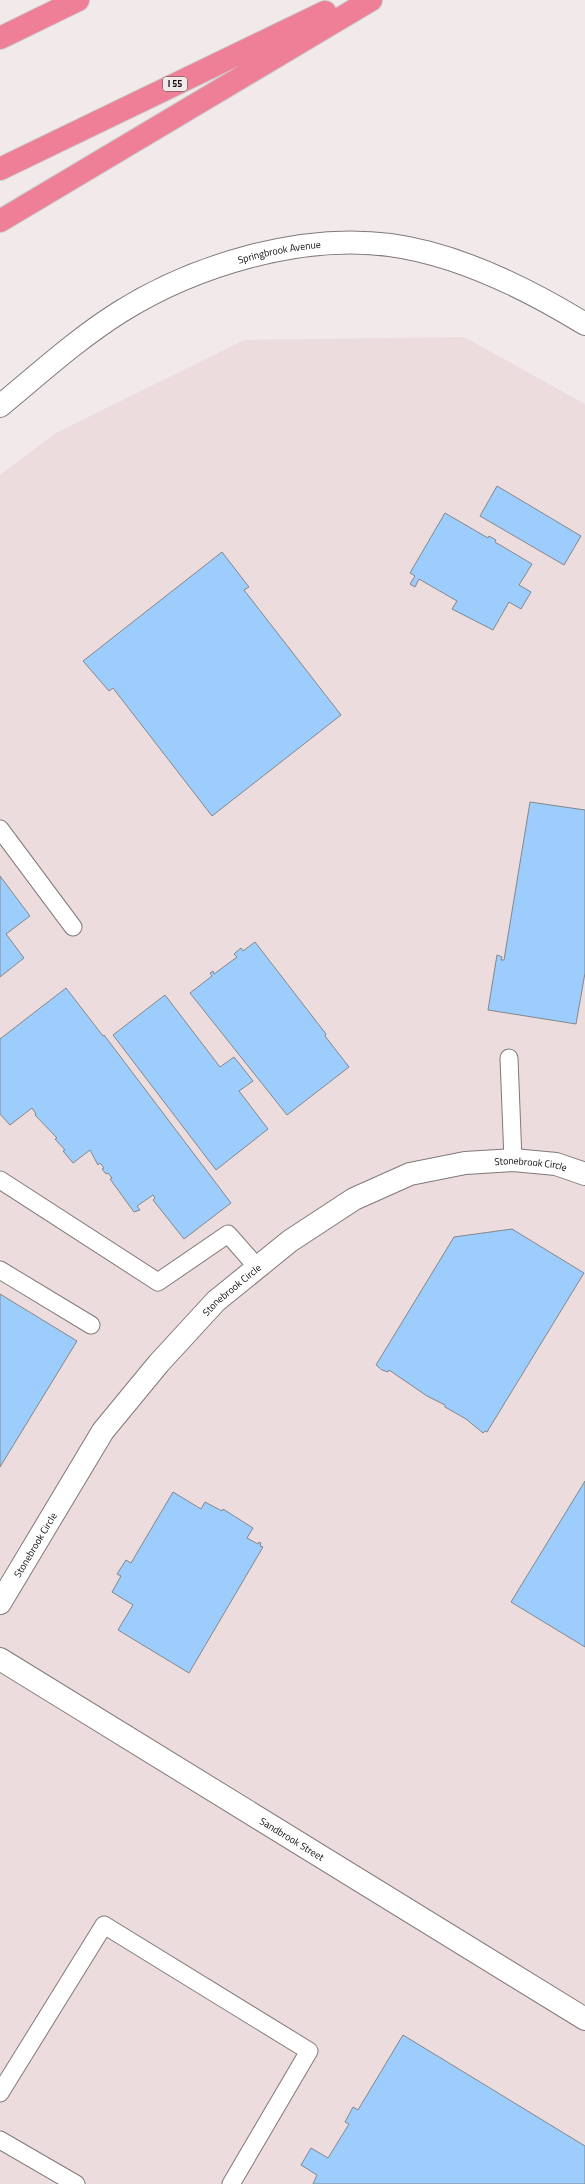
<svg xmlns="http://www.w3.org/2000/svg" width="585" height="2184" viewBox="0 0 585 2184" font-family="'Titillium Web',sans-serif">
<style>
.built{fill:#eddcde}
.building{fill:#9ccdfc;stroke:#83878b}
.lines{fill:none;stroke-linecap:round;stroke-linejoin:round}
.lane-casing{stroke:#80797a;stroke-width:19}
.street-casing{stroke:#80797a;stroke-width:24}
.highway-casing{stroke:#cac9c9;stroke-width:24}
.lane{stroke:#fff;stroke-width:17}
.street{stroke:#fff;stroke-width:22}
.highway{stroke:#ee7f96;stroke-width:22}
.labels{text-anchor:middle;stroke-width:3;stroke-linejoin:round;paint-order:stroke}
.shield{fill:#f1e9ea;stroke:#514d4e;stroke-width:1}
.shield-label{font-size:9px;font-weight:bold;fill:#0d0a0b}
.street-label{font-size:10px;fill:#0d0a0b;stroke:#f1e9ea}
</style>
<rect width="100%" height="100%" fill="#f1e9ea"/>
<path class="built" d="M464 337 585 404V2184H0V475L56 433 244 340Z"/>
<path class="building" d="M497 486 581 536 564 565 480 516Z
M445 513 488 538 489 536 496 540 495 542 532 564 519 585 531 592 521 609 509 602 493 630 452 609 457 601 419 579 415 587 410 584 415 576 410 573Z
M222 552 249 587 244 590 341 715 212 816 113 688 109 691 83 661Z
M530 802 585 810V973L576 1024 488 1010 497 955 502 957 501 960H504Z
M0 876 30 916 6 934 24 958 0 977Z
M255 942 326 1034 325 1036 349 1067 287 1115 190 993 212 976 210 973 213 971 214 974 237 957 234 954 241 948 243 951Z
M66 988 103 1036 104 1035 231 1203 184 1239 153 1200 155 1198 153 1195 137 1206 140 1210 134 1212 110 1179 112 1178 108 1173 106 1174 102 1169 104 1168 100 1163 98 1165 90 1150 73 1163 63 1151 65 1150 55 1139 57 1138 35 1115 36 1114 32 1108 10 1125 0 1114V1039Z
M165 995 220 1067 234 1057 253 1081 239 1091 268 1129 216 1170 113 1035Z
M512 1229 584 1273 487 1432 485 1431 483 1433 466 1419 445 1407V1405L427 1396 389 1370 388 1372 382 1370 376 1365 454 1237Z
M0 1294 77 1341 0 1467Z
M585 1481V1647L511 1602Z
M173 1492 201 1509 205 1502 222 1511 223 1509 253 1528 247 1538 258 1544 259 1542 261 1543 260 1546 263 1547 189 1673 118 1630 133 1605 112 1592 121 1576 117 1574 126 1560 131 1563Z
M403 2035 585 2146V2184H313L317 2175 301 2165 311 2148 328 2158 349 2124 345 2122 353 2107 358 2110Z"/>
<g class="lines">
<g class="lane-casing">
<path id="lane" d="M0 829 73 927
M509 1058 513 1160
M0 1180 158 1282 228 1234 257 1267
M0 1270 91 1325
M0 2093 104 1925 309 2051 231 2184
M0 2140 76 2184"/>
</g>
<g class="street-casing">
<g id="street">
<path id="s1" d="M0 406C39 374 77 339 120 312 195 265 302 233 390 245 457 254 528 289 585 324"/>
<path id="s2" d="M0 1603 103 1431 159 1363 216 1301 290 1241 354 1199 410 1174 465 1163 513 1160 556 1164 585 1174"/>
<path id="s3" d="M0 1659 585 2019"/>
</g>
</g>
<g class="highway-casing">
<path id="highway" d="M0 38 78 0
M0 169 325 12
M0 221 371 0"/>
</g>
<use href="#lane" class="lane"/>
<use href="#street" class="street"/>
<use href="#highway" class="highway"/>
</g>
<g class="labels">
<rect class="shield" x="163" y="77" width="24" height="14" rx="3"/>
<g class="shield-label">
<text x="175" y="87">I 55</text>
</g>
<g class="street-label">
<text dy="4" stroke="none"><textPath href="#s1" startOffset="324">Springbrook Avenue</textPath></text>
<text dy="4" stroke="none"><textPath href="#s2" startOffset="728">Stonebrook Circle</textPath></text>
<text dy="4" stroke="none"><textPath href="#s2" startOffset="392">Stonebrook Circle</textPath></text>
<text dy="4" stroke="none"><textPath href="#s2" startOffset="68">Stonebrook Circle</textPath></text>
<text dy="4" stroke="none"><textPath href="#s3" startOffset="343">Sandbrook Street</textPath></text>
</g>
</g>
</svg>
